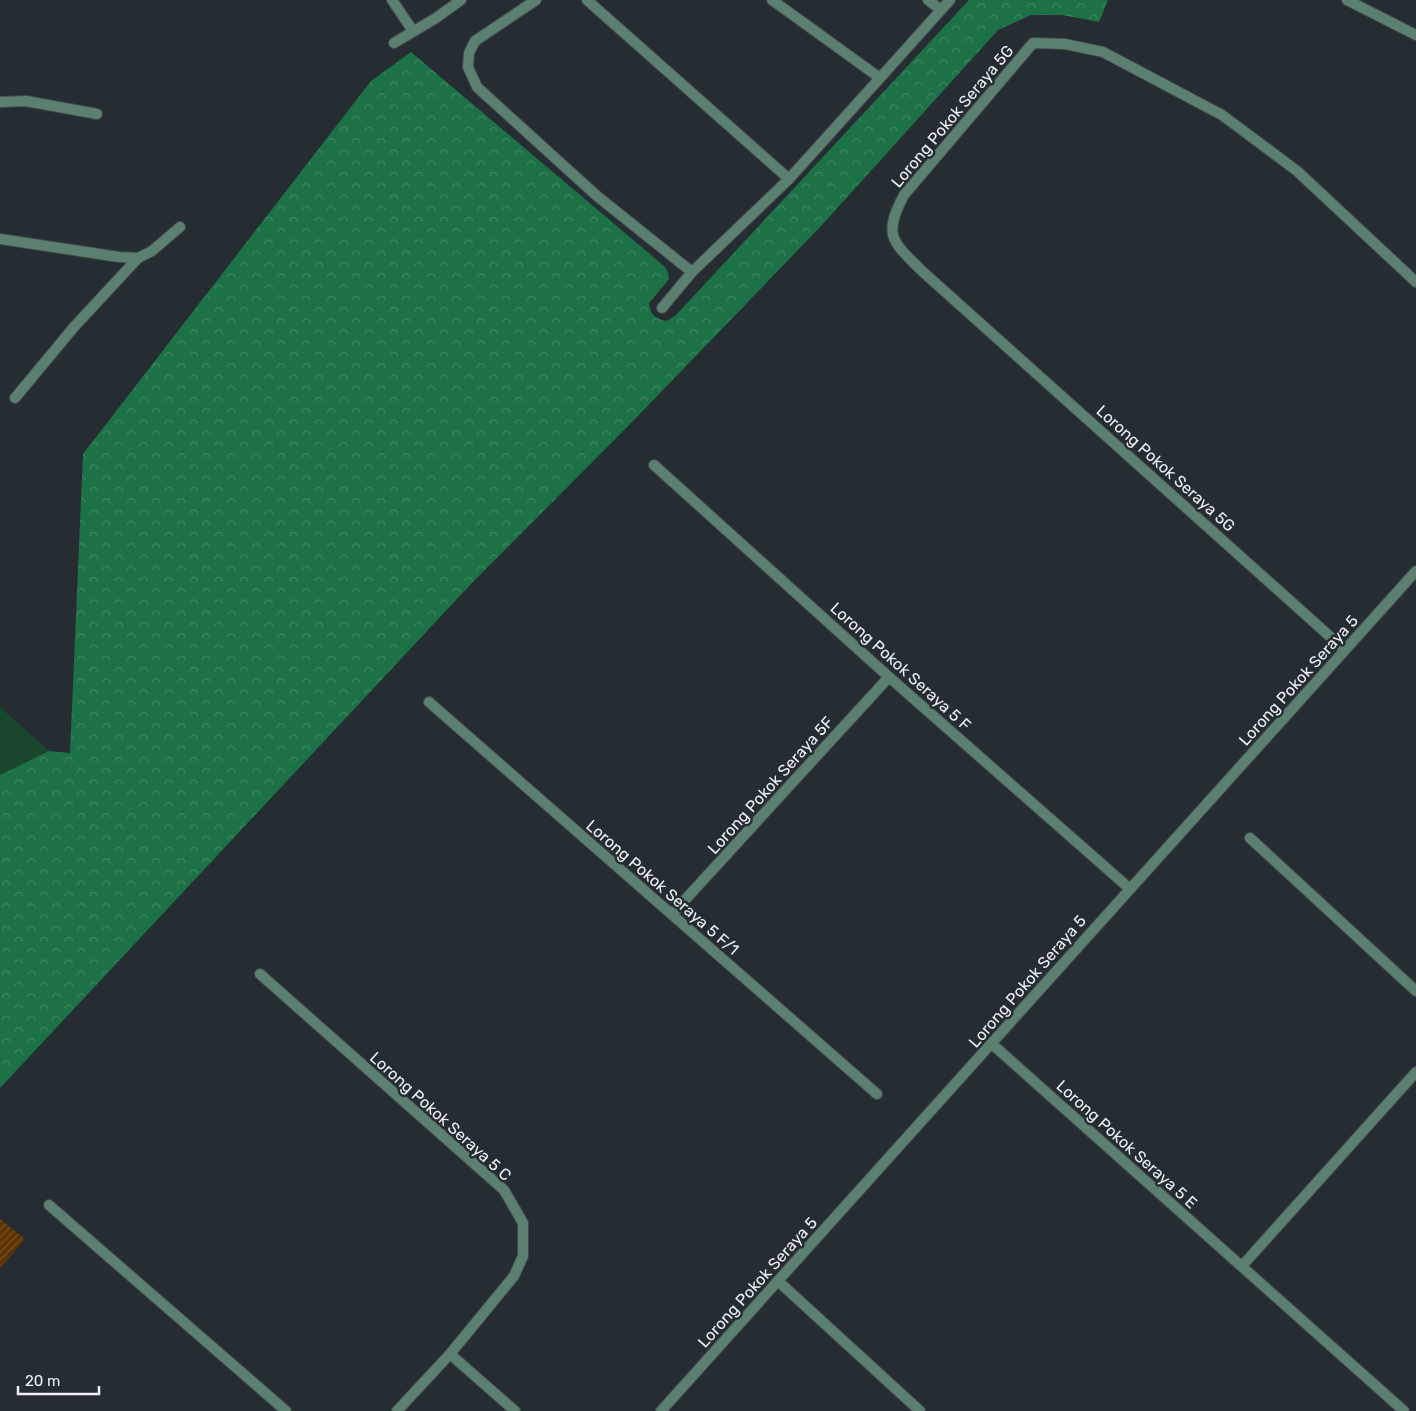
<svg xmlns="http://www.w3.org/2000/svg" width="1416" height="1411" viewBox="0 0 1416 1411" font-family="Rubik,sans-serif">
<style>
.grass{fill:#19472d}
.forest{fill:url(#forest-crowns)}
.building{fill:url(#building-hatch)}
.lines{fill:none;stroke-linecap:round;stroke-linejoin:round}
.service-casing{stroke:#42484d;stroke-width:12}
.minor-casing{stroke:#42484d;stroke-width:12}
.tertiary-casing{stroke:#42484d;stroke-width:12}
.service{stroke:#5c8070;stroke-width:10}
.minor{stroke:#5c8070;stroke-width:10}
.tertiary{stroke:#5c8070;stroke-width:10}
.labels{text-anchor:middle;stroke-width:5;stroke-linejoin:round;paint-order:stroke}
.street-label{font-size:16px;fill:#edf1f5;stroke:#262d32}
</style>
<defs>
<pattern id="forest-crowns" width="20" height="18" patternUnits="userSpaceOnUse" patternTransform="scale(1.25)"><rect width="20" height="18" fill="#1d7146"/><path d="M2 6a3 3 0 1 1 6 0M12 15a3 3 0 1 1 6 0" fill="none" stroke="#3e8661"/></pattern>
<pattern id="building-hatch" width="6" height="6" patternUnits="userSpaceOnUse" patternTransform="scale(1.25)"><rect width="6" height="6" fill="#5d3201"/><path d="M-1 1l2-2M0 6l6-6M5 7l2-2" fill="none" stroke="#755027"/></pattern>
</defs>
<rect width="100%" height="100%" fill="#262d32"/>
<path class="grass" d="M0 707 49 751 0 775Z"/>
<path class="forest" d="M969 0H1108L1099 22 1062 15H1031L998 30 822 225 634 420 470 585 0 1088V775L49 751 70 753 83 454 371 81 411 52 664 266 668 272 669 279 649 303C650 315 656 319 667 321L676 315Z"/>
<path class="building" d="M0 1219 25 1239 0 1268Z"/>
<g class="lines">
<g class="service-casing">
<path id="service" d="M392 0 413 31
M536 0 475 41 469 53 468 67 477 87 597 196 692 272
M587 0 789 179
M772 0 880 78 950 0
M928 0 941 10
M394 43 436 18 461 0
M0 102 26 101 97 114
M0 239 119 257 138 258 152 251 180 227
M662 308 692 272 789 179 880 78
M15 398 74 327 138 258"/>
</g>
<g class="minor-casing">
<path id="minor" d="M654 465 889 677 1129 888
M1345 650 922 271C893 242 882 236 904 195L1033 43 1065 44 1103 52 1222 115 1297 171 1416 282
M429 702 877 1094
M1250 838 1416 991
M672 914 889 677
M260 974 504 1190 523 1223V1256L514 1276 450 1354 397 1411
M992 1044 1404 1411
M49 1205 286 1411
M1242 1266 1416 1072
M778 1281 920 1411
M450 1354 515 1411"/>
</g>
<g class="tertiary-casing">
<path id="tertiary" d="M1347 0 1416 35
M661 1411 1416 571"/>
</g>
<use href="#service" class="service"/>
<use href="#minor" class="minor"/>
<use href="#tertiary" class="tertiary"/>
</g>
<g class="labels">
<g class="street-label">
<text transform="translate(952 116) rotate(-50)" y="6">Lorong Pokok Seraya 5G</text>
<text transform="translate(1166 468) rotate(42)" y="6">Lorong Pokok Seraya 5G</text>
<text transform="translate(901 666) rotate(42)" y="6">Lorong Pokok Seraya 5 F</text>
<text transform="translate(1298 680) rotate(-48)" y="6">Lorong Pokok Seraya 5</text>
<text transform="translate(770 785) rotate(-48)" y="6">Lorong Pokok Seraya 5F</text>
<text transform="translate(663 887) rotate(41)" y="6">Lorong Pokok Seraya 5 F/1</text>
<text transform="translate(1027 981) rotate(-49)" y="6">Lorong Pokok Seraya 5</text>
<text transform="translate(441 1116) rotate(42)" y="6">Lorong Pokok Seraya 5 C</text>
<text transform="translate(1127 1144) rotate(42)" y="6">Lorong Pokok Seraya 5 E</text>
<text transform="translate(757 1282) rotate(-48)" y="6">Lorong Pokok Seraya 5</text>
</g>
</g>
<path d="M18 1386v8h81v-8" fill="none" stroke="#edf1f5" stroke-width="2.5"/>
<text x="25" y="1386" font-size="15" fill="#edf1f5" stroke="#262d32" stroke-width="4" paint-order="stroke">20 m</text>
</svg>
